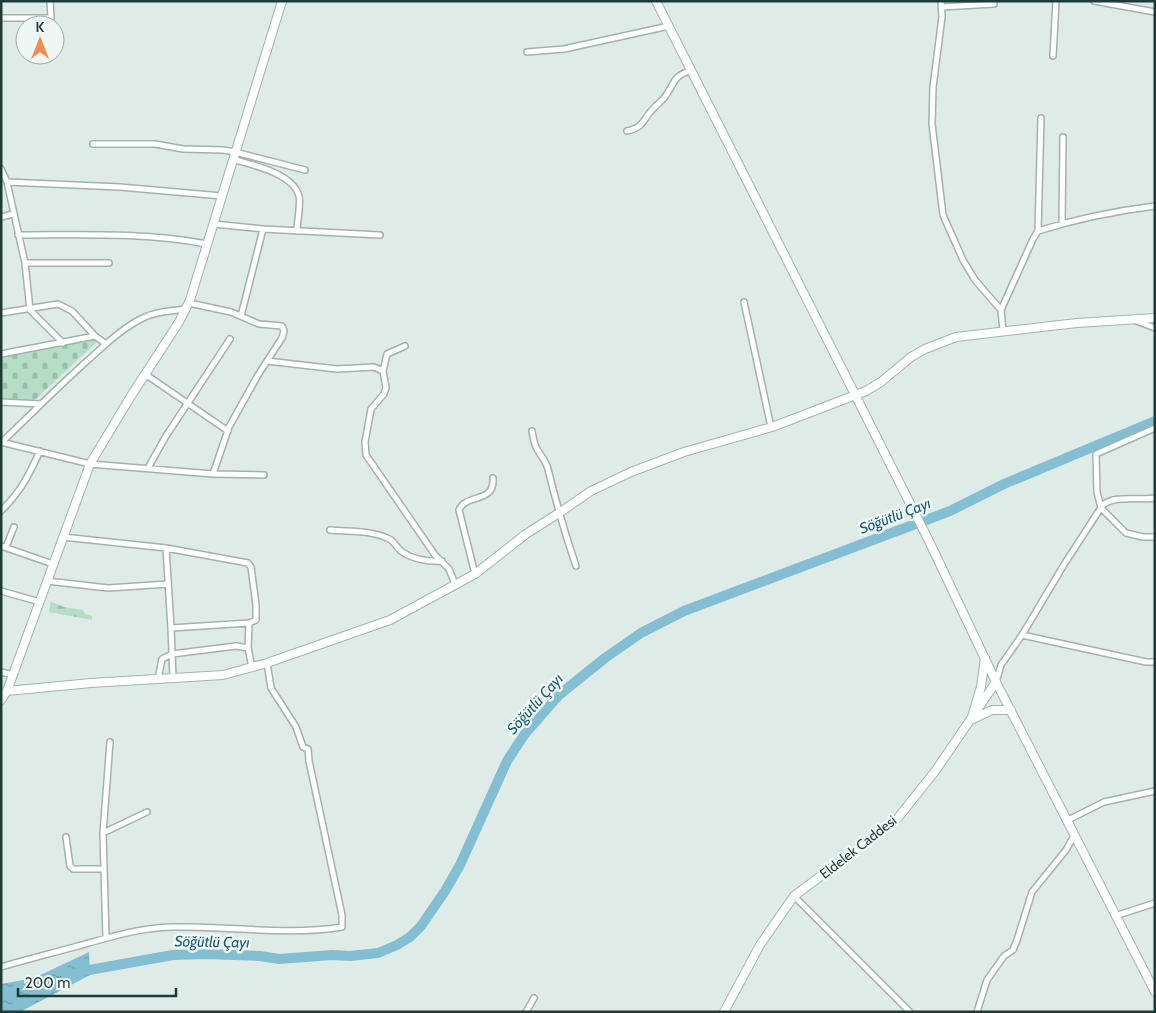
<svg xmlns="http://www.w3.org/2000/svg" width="1156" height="1013" font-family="Cabin,sans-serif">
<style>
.forest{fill:url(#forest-firs)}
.cemetery{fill:url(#cemetery-stones)}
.water{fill:url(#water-ripples)}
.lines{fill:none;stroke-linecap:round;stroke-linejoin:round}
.river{stroke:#84bed2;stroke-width:10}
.street-casing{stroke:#a2b3ae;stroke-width:8}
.secondary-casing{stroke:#9db7b0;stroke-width:10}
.street{stroke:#fff;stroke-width:5}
.secondary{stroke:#fff;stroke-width:8}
.labels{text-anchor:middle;stroke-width:5;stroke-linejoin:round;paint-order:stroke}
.street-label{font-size:14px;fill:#1f3b36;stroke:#eff7f4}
.water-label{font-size:15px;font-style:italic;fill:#185d78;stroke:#eff7f4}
</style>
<defs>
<pattern id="forest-firs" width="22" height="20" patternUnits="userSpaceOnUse" patternTransform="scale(1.25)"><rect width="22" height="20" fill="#b6ddc5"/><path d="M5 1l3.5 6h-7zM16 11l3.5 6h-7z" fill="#9cbfaa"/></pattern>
<pattern id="cemetery-stones" width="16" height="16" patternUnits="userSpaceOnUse" patternTransform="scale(1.25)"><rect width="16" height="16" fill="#b6ddc5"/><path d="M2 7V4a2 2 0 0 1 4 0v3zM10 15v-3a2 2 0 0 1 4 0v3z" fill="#9cbfaa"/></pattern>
<pattern id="water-ripples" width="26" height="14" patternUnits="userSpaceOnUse" patternTransform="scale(1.25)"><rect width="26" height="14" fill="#84bed2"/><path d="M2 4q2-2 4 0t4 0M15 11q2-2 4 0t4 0" fill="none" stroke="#6b9cab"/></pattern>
</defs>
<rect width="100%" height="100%" fill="#dfebe6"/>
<!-- forest -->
<path class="forest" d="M 51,601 L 52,602 L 64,607 L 83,610 L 85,614 L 92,616 L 92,620 L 49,612 Z"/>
<!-- cemetery -->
<path class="cemetery" d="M 98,339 L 98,341 L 35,400 L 1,399 L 1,355 Z"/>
<!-- water -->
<path class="water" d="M 89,952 L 90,975 L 20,1012 L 1,1012 L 1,984 L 34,978 Z"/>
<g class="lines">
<!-- river -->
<path class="river" d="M 78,972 L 173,955 L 206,954 L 260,956 L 279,959 L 332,955 L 350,956 L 378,953 L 397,945 L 410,937 L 421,926 L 445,891 L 460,865 L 507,761 L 524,735 L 559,695 L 605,658 L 641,633 L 684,611 L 950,511 L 1004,484 L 1155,421"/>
<!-- street casing -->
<g class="street-casing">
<path id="street" d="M 941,1 L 942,17 L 933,87 L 932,124 L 943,215 L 963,260 L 975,280 L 1001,310 L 1003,331
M 1094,1 L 1155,12
M 942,7 L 994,4
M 1,18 L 51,18 L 50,1
M 527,52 L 564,49 L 669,26
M 1053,56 L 1056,1
M 627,131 C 645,127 642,120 653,109 C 656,105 661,102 664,98 C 676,83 670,78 691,70
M 93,144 L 155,144 L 183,149 L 223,150 L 235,152 L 305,170
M 233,159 C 252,165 293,173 299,196 C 301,204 297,222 297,231
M 1,169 L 7,182 L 25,263 L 30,310 L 63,343
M 7,182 L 120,187 L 222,196
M 1,217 L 13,214
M 1062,223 L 1063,137
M 214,224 L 263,229 L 380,235
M 1038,231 C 1076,219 1115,211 1155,206
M 18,235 C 81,235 145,232 207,244
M 25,263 L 109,263
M 744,302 L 771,427
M 189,303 L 231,312 L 259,324 L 282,326 L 284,331 L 282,338 L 258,375 L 229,427 L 213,474
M 1001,310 L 1033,239 L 1038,231 L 1041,118
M 1,313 L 58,304 L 72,311 L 95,336 L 106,344
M 241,316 L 263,229
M 1134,320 L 1155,328
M 405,346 L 387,354 L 383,371 L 386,388 L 384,394 L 371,409 L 365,442 L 366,455 L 435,555 L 449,569 L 455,584
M 1,354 L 95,336
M 267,361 L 337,369 L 374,367 L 383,371
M 145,374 L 228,431
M 1,402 L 41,404
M 1155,428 L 1096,454 L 1097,492 L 1101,508 L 1126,533 L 1143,537 L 1155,537
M 532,431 C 533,437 534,444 537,449 C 541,456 546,461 548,469 C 556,502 565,534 576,566
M 1,442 L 90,464 L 213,474 L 264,475
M 1,443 C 30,415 58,387 87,361 C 105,345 123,327 145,317 C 157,311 172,311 186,309
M 148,468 L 166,436 L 230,339
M 1,511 C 21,491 28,477 40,451
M 330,530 C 348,532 370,530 387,538 C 394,540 396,547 401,551 C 411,559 429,562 442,561
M 63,537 L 166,548 L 248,563 L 251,567 L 256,605 L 256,620 L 249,623 L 171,628
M 1,546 L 53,564
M 6,547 L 14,527
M 166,548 L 171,628 L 173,678
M 475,574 L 459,510 C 466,493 495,504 493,478
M 47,581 L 108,588 L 168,584
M 1,591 L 40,602
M 1022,635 L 1146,662 L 1155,662
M 248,648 L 249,623
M 1,672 L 14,675
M 158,679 L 162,659 L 172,654 L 236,646 L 248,648 L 252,667
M 996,682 L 1001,665 L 1022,635 L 1065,563 L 1102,506 C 1114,494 1139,501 1155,498
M 1066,821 L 1104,802 L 1155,791
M 103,833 L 147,812
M 66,837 L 70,866 L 73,869 L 103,869
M 794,896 L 910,1012
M 1115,916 L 1155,903
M 106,938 L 103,833 L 110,742
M 1,967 C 27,959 53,953 78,946 C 110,937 142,927 175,927 C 231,926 287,936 342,927 L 342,915 L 309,761 L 308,749 L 303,747 L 296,727 L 271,688 L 267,663
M 526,1012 L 534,998
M 977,1012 L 987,980 L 1004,956 L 1013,950 L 1017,940 L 1032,892 L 1066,850 L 1074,836"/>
</g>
<!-- secondary casing -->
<g class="secondary-casing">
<path id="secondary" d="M 656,1 L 929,541 L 996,682 L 1155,992
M 985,658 L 981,687 L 971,720 L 992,710 L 1011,710
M 7,691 L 91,683 L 223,675 L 267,663 L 390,620 L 475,574 L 526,534 L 559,513 L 591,491 L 631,472 L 684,452 L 772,427 L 866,391 L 881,382 L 911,357 L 925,349 L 956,337 L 1077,323 L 1155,318
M 1,700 L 7,691 L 90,464 L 131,396 L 179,322 L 190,300 L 282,1
M 724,1012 L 760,945 L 794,896 L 897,819 L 936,770 L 996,682"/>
</g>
<!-- street -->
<use href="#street" class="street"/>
<!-- secondary -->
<use href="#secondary" class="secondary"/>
</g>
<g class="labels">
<!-- street labels -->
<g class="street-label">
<text transform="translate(858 847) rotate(-38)" y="5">Eldelek Caddesi</text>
</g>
<!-- water labels -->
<g class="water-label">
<text transform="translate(895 516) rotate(-21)" y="5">Söğütlü Çayı</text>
<text transform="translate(535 704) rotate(-48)" y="5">Söğütlü Çayı</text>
<text transform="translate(212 942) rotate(1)" y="5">Söğütlü Çayı</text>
</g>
</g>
<!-- border -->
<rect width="1156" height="1013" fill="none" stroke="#1f3b36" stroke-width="5"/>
<!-- north arrow -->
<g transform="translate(40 40)"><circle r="24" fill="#eff7f4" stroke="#9caca8"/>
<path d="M0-4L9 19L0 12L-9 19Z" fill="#f68b51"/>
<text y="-8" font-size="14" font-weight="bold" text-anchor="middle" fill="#1f3b36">K</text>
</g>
<!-- scale -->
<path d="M18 988v8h158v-8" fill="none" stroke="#1f3b36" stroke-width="2.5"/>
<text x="25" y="988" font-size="15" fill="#1f3b36" stroke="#eff7f4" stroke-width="4" paint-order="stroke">200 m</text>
</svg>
